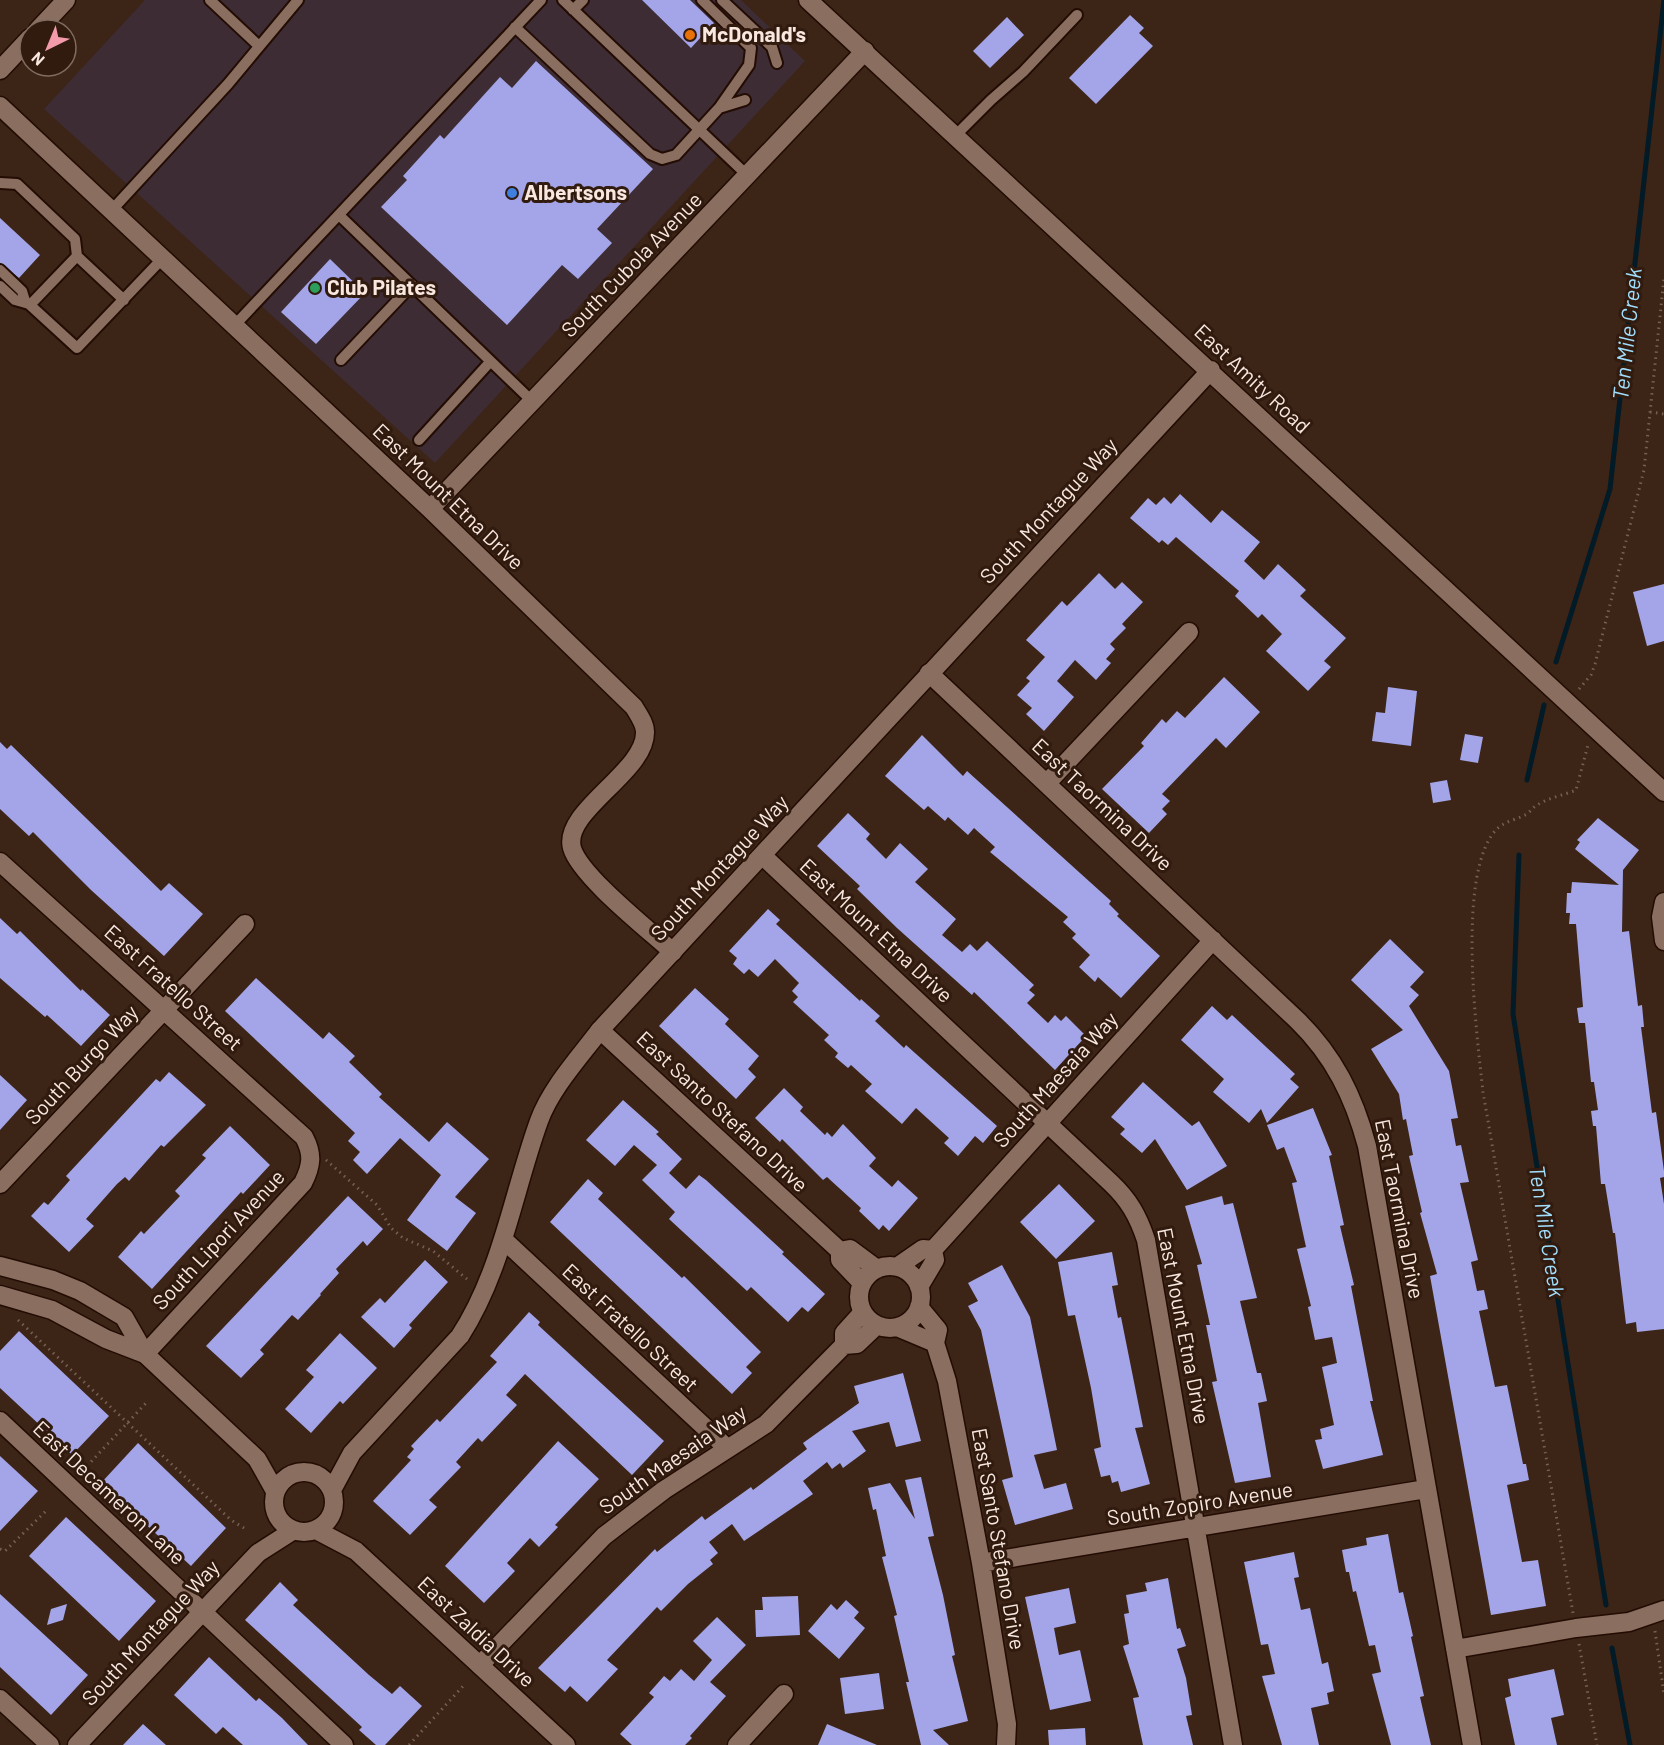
<svg xmlns="http://www.w3.org/2000/svg" width="1664" height="1745" font-family="Barlow,sans-serif">
<style>
.commercial{fill:#3e2c34}
.lines{fill:none;stroke-linecap:round;stroke-linejoin:round}
.stream{stroke:#031b27;stroke-width:5}
.building{fill:#a3a5e8}
.lane-casing{stroke:#220c03;stroke-width:14}
.street-casing{stroke:#220c03;stroke-width:21}
.secondary-casing{stroke:#220c03;stroke-width:21}
.path{stroke:#766054;stroke-width:3;stroke-dasharray:1.5 4.5;stroke-linecap:butt}
.lane{stroke:#8a6e5f;stroke-width:10}
.street{stroke:#8a6e5f;stroke-width:18}
.secondary{stroke:#8a6e5f;stroke-width:18}
.food-dot{fill:#e8710a;stroke:#311a0e;stroke-width:2}
.shop-dot{fill:#3f7fe0;stroke:#311a0e;stroke-width:2}
.leisure-dot{fill:#2e9e5b;stroke:#311a0e;stroke-width:2}
.labels{text-anchor:middle;stroke-width:6;stroke-linejoin:round;paint-order:stroke}
.poi-label{font-size:21px;font-weight:bold;fill:#f9e8e0;stroke:#311a0e;text-anchor:start}
.street-label{font-size:21px;fill:#f9e8e0;stroke:#311a0e}
.water-label{font-size:22px;font-style:italic;fill:#a1defd;stroke:#311a0e}
</style>
<rect width="100%" height="100%" fill="#3c2417"/>
<!-- commercial -->
<path class="commercial" d="M 145,0 L 741,0 L 805,61 L 435,463 L 44,109 Z"/>
<g class="lines">
<!-- stream -->
<path class="stream" d="M 1556,662 L 1610,489 L 1664,0
M 1527,780 L 1544,705
M 1519,855 L 1513,1014 L 1606,1605
M 1612,1648 L 1630,1745"/>
</g>
<!-- building -->
<path class="building" d="M 642,0 L 690,0 L 714,23 L 691,48 Z
M 1130,15 L 1144,28 L 1139,33 L 1153,46 L 1096,104 L 1069,78 Z
M 1007,17 L 1024,35 L 990,68 L 973,51 Z
M 536,61 L 653,169 L 597,229 L 612,243 L 578,279 L 562,265 L 507,325 L 381,207 L 407,180 L 403,176 L 440,135 L 444,139 L 500,77 L 512,88 Z
M 0,218 L 40,255 L 19,278 L 0,263 Z
M 330,259 L 365,293 L 316,344 L 281,312 Z
M 1180,494 L 1211,523 L 1222,510 L 1260,542 L 1244,561 L 1264,580 L 1278,564 L 1306,590 L 1300,596 L 1346,638 L 1324,661 L 1331,667 L 1308,691 L 1266,651 L 1282,634 L 1262,614 L 1258,618 L 1235,596 L 1239,591 L 1176,537 L 1168,545 L 1162,540 L 1159,543 L 1130,518 L 1148,498 L 1156,505 L 1164,497 L 1171,504 Z
M 1099,573 L 1115,589 L 1122,582 L 1143,602 L 1122,624 L 1126,628 L 1110,644 L 1115,649 L 1106,659 L 1111,663 L 1096,680 L 1075,660 L 1057,681 L 1074,697 L 1044,731 L 1026,714 L 1032,708 L 1017,695 L 1030,681 L 1026,678 L 1045,657 L 1026,640 L 1062,601 L 1067,606 Z
M 1664,584 L 1664,641 L 1647,646 L 1633,592 Z
M 1224,677 L 1260,712 L 1226,748 L 1216,738 L 1162,794 L 1170,801 L 1162,809 L 1167,814 L 1149,833 L 1102,789 L 1144,746 L 1141,743 L 1162,719 L 1166,723 L 1177,711 L 1185,718 Z
M 1388,687 L 1417,691 L 1411,746 L 1372,741 L 1376,712 L 1385,713 Z
M 1465,734 L 1483,737 L 1478,763 L 1460,760 Z
M 922,735 L 963,776 L 967,771 L 1111,901 L 1109,904 L 1119,914 L 1117,916 L 1160,956 L 1121,998 L 1098,977 L 1095,982 L 1079,967 L 1090,955 L 1072,938 L 1076,934 L 1063,922 L 1068,917 L 990,852 L 995,847 L 974,828 L 968,835 L 948,817 L 945,821 L 928,806 L 924,810 L 885,776 Z
M 0,742 L 7,749 L 11,745 L 161,891 L 169,883 L 203,914 L 164,956 L 91,890 L 33,832 L 29,836 L 0,809 Z
M 1447,780 L 1451,800 L 1433,803 L 1430,783 Z
M 848,813 L 870,834 L 866,839 L 886,859 L 900,843 L 928,869 L 915,882 L 956,919 L 942,935 L 962,952 L 970,944 L 977,951 L 987,941 L 1034,985 L 1029,990 L 1035,995 L 1027,1003 L 1048,1023 L 1055,1015 L 1061,1021 L 1066,1016 L 1086,1036 L 1055,1070 L 974,992 L 972,995 L 897,928 L 857,889 L 860,886 L 817,846 Z
M 1598,818 L 1639,850 L 1623,870 L 1622,932 L 1629,931 L 1638,1006 L 1642,1005 L 1644,1027 L 1641,1027 L 1652,1113 L 1656,1112 L 1664,1171 L 1664,1177 L 1660,1178 L 1664,1204 L 1664,1329 L 1637,1332 L 1636,1322 L 1626,1324 L 1615,1233 L 1613,1233 L 1605,1184 L 1601,1184 L 1596,1126 L 1593,1126 L 1591,1111 L 1598,1110 L 1594,1082 L 1591,1082 L 1585,1023 L 1579,1023 L 1577,1008 L 1583,1007 L 1576,924 L 1569,924 L 1570,913 L 1566,913 L 1567,893 L 1571,893 L 1572,882 L 1619,885 L 1575,849 L 1580,842 L 1577,840 Z
M 768,909 L 780,920 L 776,924 L 860,1001 L 861,999 L 880,1016 L 875,1021 L 904,1048 L 906,1045 L 997,1126 L 983,1143 L 975,1136 L 958,1156 L 944,1143 L 949,1138 L 916,1108 L 902,1124 L 865,1091 L 872,1084 L 851,1065 L 848,1068 L 835,1057 L 838,1053 L 824,1040 L 829,1035 L 793,1002 L 798,997 L 792,991 L 799,983 L 775,959 L 758,977 L 749,969 L 744,974 L 733,964 L 737,958 L 729,951 Z
M 0,918 L 17,934 L 20,931 L 81,991 L 82,989 L 110,1015 L 81,1046 L 47,1015 L 45,1017 L 0,978 Z
M 1390,939 L 1424,972 L 1410,987 L 1419,995 L 1409,1006 L 1449,1071 L 1458,1118 L 1451,1119 L 1456,1146 L 1461,1145 L 1469,1182 L 1460,1183 L 1478,1260 L 1471,1262 L 1477,1291 L 1484,1290 L 1488,1309 L 1479,1311 L 1495,1387 L 1507,1385 L 1523,1464 L 1526,1464 L 1529,1480 L 1507,1485 L 1522,1562 L 1538,1560 L 1546,1606 L 1491,1615 L 1430,1276 L 1437,1274 L 1420,1213 L 1422,1212 L 1409,1156 L 1413,1155 L 1406,1119 L 1403,1120 L 1399,1094 L 1371,1049 L 1403,1030 L 1351,980 Z
M 256,978 L 323,1039 L 329,1032 L 355,1056 L 349,1062 L 382,1094 L 379,1097 L 429,1142 L 447,1122 L 489,1159 L 455,1197 L 476,1213 L 447,1251 L 407,1220 L 441,1175 L 400,1138 L 367,1174 L 353,1160 L 360,1152 L 348,1141 L 355,1133 L 225,1011 Z
M 695,988 L 729,1019 L 725,1024 L 759,1056 L 748,1069 L 756,1077 L 736,1099 L 659,1026 Z
M 1212,1006 L 1227,1020 L 1232,1015 L 1295,1074 L 1290,1079 L 1299,1087 L 1267,1123 L 1261,1109 L 1249,1123 L 1213,1092 L 1224,1079 L 1181,1040 Z
M 169,1072 L 206,1105 L 164,1147 L 161,1145 L 129,1181 L 125,1177 L 117,1184 L 86,1219 L 94,1226 L 69,1252 L 31,1216 L 44,1202 L 48,1205 L 70,1180 L 66,1176 L 156,1079 L 160,1082 Z
M 0,1075 L 27,1100 L 0,1130 Z
M 1143,1082 L 1192,1126 L 1199,1121 L 1227,1166 L 1187,1190 L 1155,1139 L 1142,1153 L 1120,1134 L 1125,1129 L 1111,1117 Z
M 784,1088 L 803,1107 L 800,1111 L 825,1135 L 827,1132 L 832,1137 L 843,1124 L 876,1158 L 869,1166 L 892,1187 L 898,1180 L 918,1198 L 889,1231 L 883,1225 L 879,1230 L 859,1211 L 861,1208 L 827,1177 L 823,1180 L 782,1139 L 780,1142 L 755,1118 Z
M 623,1100 L 659,1132 L 656,1134 L 682,1159 L 669,1173 L 686,1189 L 699,1175 L 706,1180 L 784,1252 L 782,1254 L 825,1294 L 808,1312 L 802,1307 L 788,1322 L 751,1287 L 747,1291 L 669,1219 L 675,1212 L 642,1180 L 657,1165 L 634,1145 L 615,1166 L 586,1140 Z
M 1313,1108 L 1332,1155 L 1329,1156 L 1344,1225 L 1340,1226 L 1354,1285 L 1351,1286 L 1373,1401 L 1370,1401 L 1383,1455 L 1323,1469 L 1315,1440 L 1322,1439 L 1320,1429 L 1334,1425 L 1322,1367 L 1337,1363 L 1332,1337 L 1315,1340 L 1308,1307 L 1311,1306 L 1297,1249 L 1306,1247 L 1292,1183 L 1297,1182 L 1284,1147 L 1277,1150 L 1267,1125 Z
M 230,1126 L 270,1165 L 243,1194 L 241,1192 L 152,1289 L 118,1257 L 141,1231 L 144,1234 L 180,1196 L 175,1191 L 206,1158 L 202,1155 Z
M 588,1179 L 603,1193 L 598,1199 L 682,1278 L 684,1276 L 761,1352 L 746,1367 L 752,1373 L 732,1394 L 550,1222 Z
M 1059,1184 L 1095,1221 L 1056,1259 L 1020,1222 Z
M 348,1196 L 383,1229 L 367,1246 L 363,1241 L 336,1269 L 339,1273 L 320,1294 L 321,1295 L 298,1320 L 292,1315 L 260,1350 L 264,1354 L 241,1378 L 206,1346 Z
M 1222,1196 L 1224,1205 L 1233,1203 L 1257,1298 L 1240,1301 L 1257,1373 L 1261,1373 L 1267,1401 L 1258,1403 L 1271,1477 L 1235,1483 L 1212,1382 L 1217,1381 L 1206,1325 L 1210,1325 L 1197,1265 L 1202,1264 L 1185,1206 Z
M 1112,1252 L 1118,1285 L 1112,1286 L 1118,1318 L 1121,1317 L 1143,1427 L 1135,1428 L 1150,1484 L 1121,1492 L 1118,1481 L 1112,1483 L 1110,1475 L 1101,1477 L 1094,1449 L 1101,1447 L 1091,1388 L 1075,1315 L 1068,1316 L 1058,1262 Z
M 425,1260 L 448,1282 L 409,1325 L 412,1328 L 394,1348 L 361,1317 L 380,1298 L 385,1303 Z
M 1002,1265 L 1030,1317 L 1057,1450 L 1034,1455 L 1044,1489 L 1066,1483 L 1073,1509 L 1015,1525 L 1002,1480 L 1013,1477 L 981,1330 L 968,1306 L 978,1301 L 968,1283 Z
M 529,1312 L 540,1322 L 538,1325 L 664,1441 L 632,1475 L 525,1374 L 506,1395 L 517,1405 L 482,1442 L 478,1438 L 456,1462 L 461,1467 L 429,1500 L 437,1507 L 410,1535 L 373,1501 L 411,1460 L 407,1457 L 414,1449 L 411,1446 L 437,1419 L 440,1422 L 497,1362 L 490,1356 Z
M 19,1331 L 109,1416 L 72,1455 L 0,1388 L 0,1351 Z
M 340,1333 L 377,1368 L 343,1404 L 340,1401 L 311,1433 L 285,1409 L 314,1377 L 306,1370 Z
M 903,1373 L 921,1441 L 896,1447 L 889,1422 L 852,1431 L 866,1451 L 843,1468 L 840,1463 L 832,1469 L 827,1462 L 803,1481 L 813,1494 L 744,1541 L 732,1524 L 709,1542 L 718,1553 L 710,1560 L 713,1564 L 688,1584 L 661,1611 L 657,1607 L 607,1660 L 618,1669 L 587,1702 L 570,1686 L 565,1692 L 538,1668 L 655,1549 L 657,1552 L 702,1516 L 705,1520 L 751,1487 L 753,1490 L 807,1449 L 803,1443 L 859,1403 L 854,1386 Z
M 558,1441 L 599,1479 L 555,1525 L 558,1527 L 539,1547 L 530,1538 L 507,1563 L 515,1571 L 484,1603 L 445,1566 Z
M 138,1443 L 226,1528 L 191,1566 L 101,1483 Z
M 0,1456 L 38,1491 L 0,1531 Z
M 921,1477 L 934,1536 L 928,1537 L 943,1595 L 955,1655 L 952,1656 L 968,1721 L 933,1730 L 949,1745 L 921,1745 L 906,1682 L 909,1682 L 894,1616 L 897,1615 L 882,1557 L 886,1556 L 876,1509 L 873,1510 L 868,1488 L 890,1483 L 915,1519 L 905,1480 Z
M 66,1517 L 156,1601 L 119,1641 L 29,1556 Z
M 1388,1534 L 1399,1593 L 1403,1592 L 1413,1636 L 1411,1637 L 1424,1696 L 1420,1697 L 1431,1745 L 1391,1745 L 1372,1674 L 1381,1672 L 1375,1645 L 1369,1646 L 1356,1591 L 1353,1592 L 1349,1572 L 1346,1572 L 1342,1550 L 1367,1545 L 1366,1538 Z
M 1294,1552 L 1299,1577 L 1294,1578 L 1301,1610 L 1310,1608 L 1322,1664 L 1328,1662 L 1334,1691 L 1327,1693 L 1329,1704 L 1311,1708 L 1319,1745 L 1282,1745 L 1262,1676 L 1275,1674 L 1268,1644 L 1261,1645 L 1244,1562 Z
M 1168,1578 L 1177,1629 L 1180,1628 L 1186,1646 L 1177,1649 L 1186,1678 L 1192,1715 L 1186,1716 L 1193,1745 L 1143,1745 L 1133,1698 L 1139,1697 L 1123,1646 L 1129,1644 L 1124,1614 L 1129,1613 L 1126,1595 L 1147,1591 L 1145,1583 Z
M 280,1582 L 298,1600 L 293,1605 L 369,1675 L 392,1694 L 400,1686 L 422,1706 L 385,1745 L 376,1745 L 359,1730 L 362,1727 L 245,1620 Z
M 1069,1588 L 1076,1623 L 1054,1628 L 1059,1655 L 1080,1650 L 1091,1701 L 1050,1710 L 1025,1597 Z
M 0,1594 L 88,1675 L 51,1715 L 0,1667 Z
M 798,1596 L 800,1635 L 756,1637 L 755,1610 L 763,1610 L 762,1597 Z
M 846,1600 L 859,1612 L 854,1618 L 865,1628 L 839,1659 L 808,1631 L 831,1604 L 837,1610 Z
M 67,1604 L 63,1620 L 47,1625 L 51,1609 Z
M 717,1617 L 746,1645 L 710,1682 L 726,1696 L 690,1736 L 692,1738 L 685,1745 L 632,1745 L 620,1734 L 654,1697 L 649,1693 L 664,1676 L 670,1681 L 681,1669 L 694,1681 L 712,1660 L 693,1641 Z
M 209,1657 L 256,1701 L 259,1698 L 282,1718 L 308,1745 L 243,1745 L 223,1727 L 216,1734 L 174,1695 Z
M 1554,1669 L 1564,1715 L 1551,1718 L 1557,1745 L 1515,1745 L 1505,1698 L 1511,1696 L 1508,1679 Z
M 879,1673 L 884,1709 L 845,1714 L 840,1678 Z
M 143,1724 L 166,1745 L 123,1745 Z
M 827,1724 L 877,1745 L 818,1745 Z
M 1085,1728 L 1086,1745 L 1049,1745 L 1048,1730 Z"/>
<g class="lines">
<!-- lane casing -->
<g class="lane-casing">
<path id="lane" d="M 210,0 L 259,46
M 563,0 L 748,176
M 722,0 L 772,47 L 777,63
M 573,10 L 583,0
M 515,27 L 650,154 L 662,159 L 676,155 L 719,108 L 749,65 L 751,48 L 702,0
M 719,108 L 745,100
M 956,135 L 991,100 L 1023,72 L 1077,15
M 0,183 L 17,184 L 75,239 L 77,256
M 111,211 L 228,84 L 298,0
M 339,215 L 533,402
M 0,270 L 22,291 L 25,301
M 0,286 L 15,300 L 29,304
M 124,300 L 77,256 L 30,305 L 77,348 L 162,259
M 234,326 L 541,0
M 341,360 L 412,285
M 419,440 L 490,362"/>
</g>
<!-- street casing -->
<g class="street-casing">
<path id="street" d="M 0,106 L 430,509 L 634,707 C 638,714 645,723 645,732 C 646,772 562,811 572,848 C 580,876 649,930 673,952
M 430,509 L 865,51
M 929,673 L 1297,1020 C 1334,1056 1354,1097 1367,1146 L 1472,1745
M 1047,783 L 1189,632
M 763,856 L 1111,1183 C 1129,1200 1138,1216 1146,1240 L 1233,1745
M 0,862 L 304,1137 C 313,1154 312,1165 303,1183 L 145,1354
M 1664,902 L 1661,917 L 1664,941
M 600,1030 L 840,1251
M 0,1184 L 245,924
M 504,1240 L 727,1448
M 933,1250 L 1213,940
M859 1297a31 31 0 1 1 62 0a31 31 0 1 1-62 0Z
M 897,1267 L 923,1249 L 933,1250 L 935,1260 L 919,1287
M 862,1283 L 840,1260 L 840,1251 L 850,1249 L 877,1269
M 863,1312 L 844,1333 L 844,1345 L 857,1344 L 877,1325
M 897,1327 L 935,1343 L 938,1330 L 919,1307
M 935,1343 L 947,1381 L 981,1563 L 1007,1724 L 1006,1745
M 0,1421 L 344,1745
M 981,1563 L 1426,1489
M 1455,1649 L 1576,1628 L 1629,1622 L 1664,1610
M 480,1665 L 604,1536 L 664,1490 L 766,1424 L 844,1345
M 0,1699 L 50,1745
M 737,1745 L 784,1694"/>
</g>
<!-- secondary casing -->
<g class="secondary-casing">
<path id="secondary" d="M 808,0 L 1664,792
M 38,30 L 66,0
M 0,70 L 30,38
M 0,1266 L 53,1280 L 80,1291 L 124,1317 L 145,1354 L 257,1459 L 275,1491
M 0,1295 L 52,1310 L 106,1339 L 145,1354
M274 1502a30 30 0 1 1 60 0a30 30 0 1 1-60 0Z
M 332,1490 L 352,1453 L 460,1336 C 502,1271 513,1193 539,1121 C 551,1088 579,1058 600,1030 L 1211,370
M 316,1530 L 356,1551 L 566,1745
M 77,1745 L 258,1553 L 294,1530"/>
</g>
<!-- path -->
<path class="path" d="M 1650,412 L 1664,414
M 1579,689 L 1591,675 L 1595,664 L 1644,470 L 1664,278
M 326,1160 L 377,1205 L 391,1228 L 403,1238 L 433,1251 L 467,1279
M 18,1320 L 231,1520 L 244,1528
M 87,1466 L 147,1402
M 0,1549 L 5,1551 L 47,1510
M 1573,1613 L 1483,1092 C 1477,1036 1455,868 1498,828 C 1506,821 1518,819 1527,814 C 1531,811 1533,807 1537,805 C 1548,798 1564,795 1576,790 L 1588,745
M 1655,1631 L 1664,1694
M 1579,1644 L 1597,1745
M 409,1745 L 465,1684"/>
<!-- lane -->
<use href="#lane" class="lane"/>
<!-- street -->
<use href="#street" class="street"/>
<!-- secondary -->
<use href="#secondary" class="secondary"/>
</g>
<!-- markers -->
<circle class="food-dot" cx="690" cy="35" r="6"/>
<circle class="shop-dot" cx="512" cy="193" r="6"/>
<circle class="leisure-dot" cx="315" cy="288" r="6"/>
<g class="labels">
<!-- poi labels -->
<g class="poi-label">
<text x="702" y="42">McDonald's</text>
<text x="524" y="200">Albertsons</text>
<text x="327" y="295">Club Pilates</text>
</g>
<!-- street labels -->
<g class="street-label">
<text transform="translate(632 265) rotate(-46)" y="7">South Cubola Avenue</text>
<text transform="translate(1252 379) rotate(43)" y="7">East Amity Road</text>
<text transform="translate(448 497) rotate(44)" y="7">East Mount Etna Drive</text>
<text transform="translate(1049 511) rotate(-47)" y="7">South Montague Way</text>
<text transform="translate(1102 805) rotate(43)" y="7">East Taormina Drive</text>
<text transform="translate(720 868) rotate(-47)" y="7">South Montague Way</text>
<text transform="translate(876 931) rotate(43)" y="7">East Mount Etna Drive</text>
<text transform="translate(173 988) rotate(42)" y="7">East Fratello Street</text>
<text transform="translate(82 1065) rotate(-47)" y="7">South Burgo Way</text>
<text transform="translate(1056 1080) rotate(-48)" y="7">South Maesaia Way</text>
<text transform="translate(722 1112) rotate(43)" y="7">East Santo Stefano Drive</text>
<text transform="translate(1399 1209) rotate(79)" y="7">East Taormina Drive</text>
<text transform="translate(219 1240) rotate(-47)" y="7">South Lipori Avenue</text>
<text transform="translate(1183 1326) rotate(79)" y="7">East Mount Etna Drive</text>
<text transform="translate(630 1328) rotate(43)" y="7">East Fratello Street</text>
<text transform="translate(673 1460) rotate(-35)" y="7">South Maesaia Way</text>
<text transform="translate(109 1493) rotate(43)" y="7">East Decameron Lane</text>
<text transform="translate(1200 1504) rotate(-9)" y="7">South Zopiro Avenue</text>
<text transform="translate(998 1539) rotate(80)" y="7">East Santo Stefano Drive</text>
<text transform="translate(476 1632) rotate(43)" y="7">East Zaldia Drive</text>
<text transform="translate(151 1633) rotate(-47)" y="7">South Montague Way</text>
</g>
<!-- water labels -->
<g class="water-label">
<text transform="translate(1627 334) rotate(-84)" y="8">Ten Mile Creek</text>
<text transform="translate(1547 1231) rotate(81)" y="8">Ten Mile Creek</text>
</g>
</g>
<!-- north arrow -->
<g transform="translate(48 48) rotate(223)"><circle r="28" fill="#311a0e" stroke="#816c62" stroke-width="1.5"/>
<path d="M0-4.5L10 22L0 15L-10 22Z" fill="#f39aab"/>
<text y="-9" font-size="16" font-weight="bold" text-anchor="middle" fill="#f9e8e0">N</text>
</g>
</svg>
